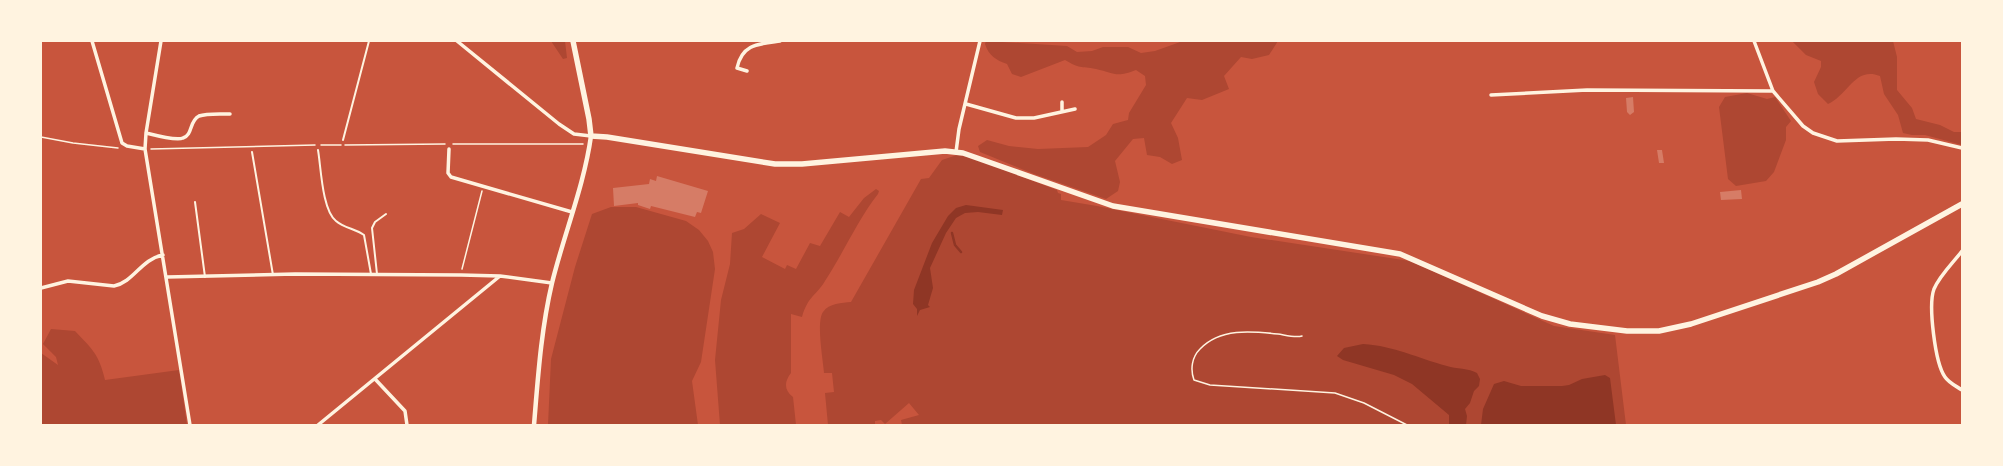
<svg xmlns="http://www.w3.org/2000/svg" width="2003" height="466" font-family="'Source Serif 4',serif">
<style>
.green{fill:#ae4732}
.water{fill:#8f3625}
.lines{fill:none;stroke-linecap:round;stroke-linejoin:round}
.stream{stroke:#8f3625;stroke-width:2.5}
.building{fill:#d67c66}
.path{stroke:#fff3e0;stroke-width:1.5}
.service{stroke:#fff3e0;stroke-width:2}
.minor{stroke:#fff3e0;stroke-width:3.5}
.tertiary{stroke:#fff3e0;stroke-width:4.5}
.primary{stroke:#fff3e0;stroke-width:5.5}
</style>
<rect width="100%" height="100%" fill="#c8553d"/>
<!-- green -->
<path class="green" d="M 551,41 L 565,41 L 567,58 L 563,59 Z
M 986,41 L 1067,46 L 1077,52 L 1092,51 L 1103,47 L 1128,47 L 1141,53 L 1155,51 L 1183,41 L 1278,41 L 1269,55 L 1252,59 L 1241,57 L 1224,76 L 1229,89 L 1202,100 L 1187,98 L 1171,123 L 1178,138 L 1182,160 L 1172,164 L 1160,157 L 1147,155 L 1144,138 L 1133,139 L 1115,161 L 1120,182 L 1118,191 L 1106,199 L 1034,174 L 980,152 L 978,146 L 987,140 L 1009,146 L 1038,149 L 1088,147 L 1106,135 L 1113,124 L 1128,120 L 1129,113 L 1146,85 L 1145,76 L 1136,70 C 1116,78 1114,73 1096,69 C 1080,66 1080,69 1065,60 L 1021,77 L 1012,74 L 1007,64 C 996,60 989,56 985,44 Z
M 1792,41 L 1893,41 L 1897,57 L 1897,90 L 1912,108 L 1916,119 L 1940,125 L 1954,132 L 1962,132 L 1962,145 L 1925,135 L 1912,135 L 1903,133 L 1898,115 L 1884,94 L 1880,76 C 1855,66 1848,95 1828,104 L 1818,94 L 1814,82 L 1821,67 L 1821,61 L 1806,55 Z
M 1747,93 L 1767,99 L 1775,97 L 1791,121 L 1786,127 L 1786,140 L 1774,172 L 1766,181 L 1736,186 L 1728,179 L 1719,107 L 1725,97 Z
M 957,155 L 973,158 L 1057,190 L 1058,193 L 1061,194 L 1061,200 L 1097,206 L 1251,237 L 1410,261 L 1554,326 L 1615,335 L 1626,425 L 902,425 L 901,420 L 919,415 L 909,403 L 885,424 L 881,420 L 875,421 L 875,425 L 828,425 L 825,393 L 834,392 L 832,373 L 824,373 C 823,360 816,322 823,312 C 829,303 842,303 851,302 L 921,179 L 929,178 L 942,160 Z
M 876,189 L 879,191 L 878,194 C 857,221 844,252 825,281 C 816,296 808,296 802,317 L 791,314 L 791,373 C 784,382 784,390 793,397 L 796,425 L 720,425 L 715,360 L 721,300 L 730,264 L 732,233 L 744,229 L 761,214 L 780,223 L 762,257 L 785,269 L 787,265 L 796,269 L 810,243 L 820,246 L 840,212 L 849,217 L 864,198 Z
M 611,207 L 636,207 L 686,221 L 699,230 L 708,241 L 713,252 L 715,269 L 701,362 L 692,381 L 698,425 L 548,425 L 551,359 L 575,267 L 592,214 Z
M 51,329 L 75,331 C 92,349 99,354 105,380 L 179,370 L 187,425 L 41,425 L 41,353 L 58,365 L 56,357 L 43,344 Z"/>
<!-- water -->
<path class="water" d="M 966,205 L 1003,210 L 1002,215 L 978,212 L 965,213 L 956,218 L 946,233 L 930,268 L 933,288 L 928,305 L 930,307 L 920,310 L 917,316 L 917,309 L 913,304 L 914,290 L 932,243 L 948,216 L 956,208 Z
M 1363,344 C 1395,346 1417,358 1447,366 C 1456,369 1469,368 1477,373 L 1480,379 L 1479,386 L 1474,391 L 1470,403 L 1465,409 L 1467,416 L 1466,425 L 1449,425 L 1449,415 L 1412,384 L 1394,375 L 1343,360 L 1337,356 L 1344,348 Z
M 1605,375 L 1610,378 L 1616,425 L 1481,425 L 1483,409 L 1494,384 L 1504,381 L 1521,386 L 1562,386 L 1569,385 L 1582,379 Z"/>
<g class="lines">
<!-- stream -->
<path class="stream" d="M 952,233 L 955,245 L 961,252"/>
</g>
<!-- building -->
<path class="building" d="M 1633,97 L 1634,112 L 1630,115 L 1627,112 L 1626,98 Z
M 1657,150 L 1662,150 L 1664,163 L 1659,163 Z
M 657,176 L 708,191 L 701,213 L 697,212 L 695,217 L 651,206 L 650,209 L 638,205 L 638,203 L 614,206 L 613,188 L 649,184 L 650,179 L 656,181 Z
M 1741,190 L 1742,199 L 1721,200 L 1720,192 Z"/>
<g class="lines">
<!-- path -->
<path class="path" d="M 41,137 L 73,143 L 118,148
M 453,144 L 583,144
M 321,145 L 341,145
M 345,145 L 445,144
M 151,149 L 315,145
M 462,269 L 482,191
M 1302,336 C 1295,338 1285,335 1278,334 C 1251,331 1220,328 1200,349 C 1192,357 1190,369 1194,380 L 1210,385 L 1335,393 L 1364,403 L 1407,425"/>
<!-- service -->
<path class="service" d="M 343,140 L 369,41
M 318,150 C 321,167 322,210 336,221 C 344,228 356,229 364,235 L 371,274
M 252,152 L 273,275
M 195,202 L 205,277
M 377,274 L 372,228 L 375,222 L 386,214"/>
<!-- minor -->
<path class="minor" d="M 92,41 L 122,143 L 127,146 L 145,149
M 161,41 L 146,133 L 145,149 L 190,425
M 457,41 L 559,124 L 574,134 L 591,136
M 1754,41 L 1773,91 L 1803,126 L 1813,133 L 1837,141 L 1896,139 L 1928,140 L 1962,148
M 747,71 L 737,68 C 742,44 758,44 780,41
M 1491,95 L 1587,90 L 1773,91
M 1062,102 L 1062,112
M 966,104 L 1016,118 L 1034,118 L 1075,109
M 146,133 C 154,135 176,141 183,138 C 193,135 189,121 199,116 C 207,113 221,114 230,114
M 449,149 L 448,173 L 451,177 L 572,212
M 956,152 L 959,129 L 980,41
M 1962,251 C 1953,263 1940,275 1934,289 C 1928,305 1935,363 1945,377 C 1949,383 1956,386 1962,390
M 167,277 L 295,274 L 461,275 L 500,276 L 552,283
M 41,288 L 68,281 L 114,286 C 134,282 141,259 163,255
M 375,379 L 405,411 L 407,425
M 318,425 L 500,276"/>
<!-- tertiary -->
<path class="tertiary" d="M 534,425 C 538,377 541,330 552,283 C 564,234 584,186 591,136"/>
<!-- primary -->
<path class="primary" d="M 573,41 L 589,119 L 591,136 L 607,137 L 775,164 L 802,164 L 945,151 L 963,153 L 1113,206 L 1400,254 L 1542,316 L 1570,324 L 1627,331 L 1659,331 L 1691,324 L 1818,282 L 1836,274 L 1962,204"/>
</g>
<!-- border -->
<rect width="2003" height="466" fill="none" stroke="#fff3e0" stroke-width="84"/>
</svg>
